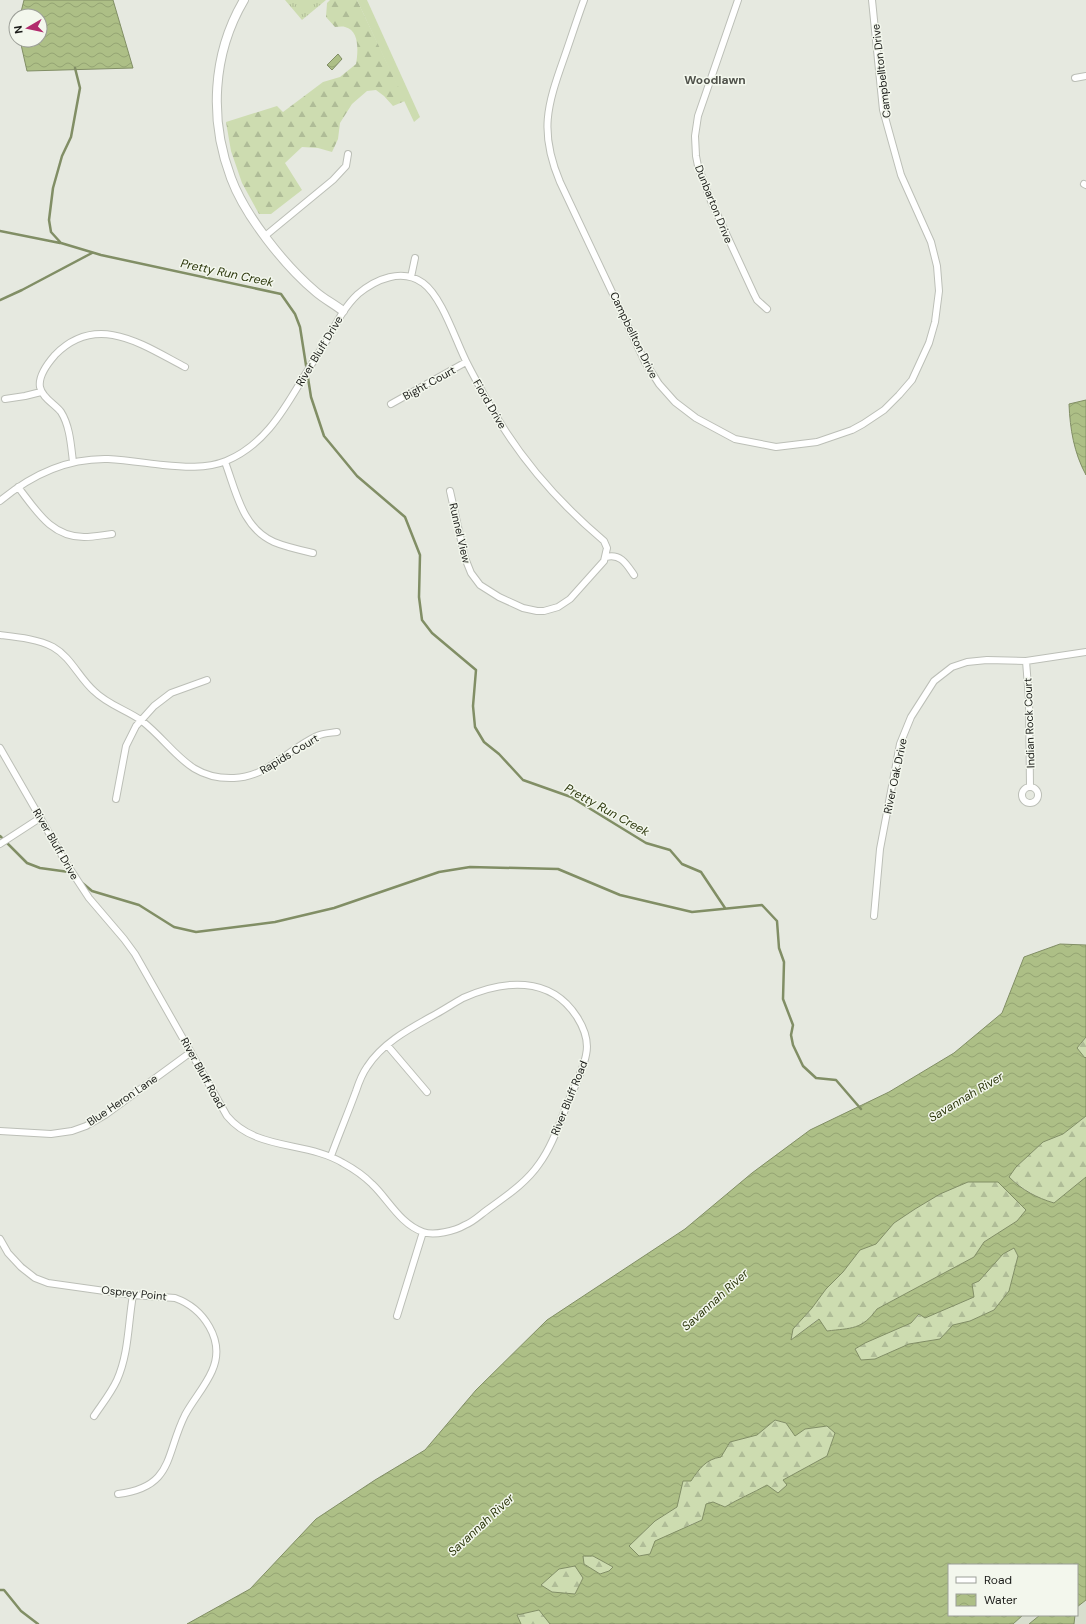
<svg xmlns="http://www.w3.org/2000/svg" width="1086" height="1624" font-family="'DM Sans',sans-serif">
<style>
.built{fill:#d8dece}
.green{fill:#cddcb0}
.forest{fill:url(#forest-firs)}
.park{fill:url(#park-tufts)}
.water{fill:url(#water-waves);stroke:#818e65;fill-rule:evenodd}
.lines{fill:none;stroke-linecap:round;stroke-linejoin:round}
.stream{stroke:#818e65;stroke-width:2.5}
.minor-casing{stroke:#bcbfb7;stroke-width:8}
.tertiary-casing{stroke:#bcbfb7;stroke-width:10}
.minor{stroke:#fff;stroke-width:6}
.tertiary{stroke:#fff;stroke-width:8}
.labels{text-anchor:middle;stroke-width:3;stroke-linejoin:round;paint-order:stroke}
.street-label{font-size:11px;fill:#1a1b18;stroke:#f3f7ed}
.neighbourhood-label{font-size:12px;font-weight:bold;fill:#50524b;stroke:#f3f7ed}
.water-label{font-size:12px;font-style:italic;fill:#2d380d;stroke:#f3f7ed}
</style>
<defs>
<pattern id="forest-firs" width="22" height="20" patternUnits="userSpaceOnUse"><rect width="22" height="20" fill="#cddcb0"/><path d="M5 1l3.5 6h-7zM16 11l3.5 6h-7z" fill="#afbc97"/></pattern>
<pattern id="park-tufts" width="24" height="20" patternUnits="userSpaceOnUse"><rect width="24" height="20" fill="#cddcb0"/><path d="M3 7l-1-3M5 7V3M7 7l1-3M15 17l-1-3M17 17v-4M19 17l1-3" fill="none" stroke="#afbc97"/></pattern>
<pattern id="water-waves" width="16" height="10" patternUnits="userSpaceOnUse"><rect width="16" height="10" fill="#adbf86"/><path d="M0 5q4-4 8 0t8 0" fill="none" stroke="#94a473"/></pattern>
</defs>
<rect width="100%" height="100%" fill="#e6e9e0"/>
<!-- built -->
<path class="built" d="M 1086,1600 L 1086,1624 L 1074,1624 L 1075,1615 L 1077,1615 L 1077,1607 Z
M 1023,1615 L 1040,1615 L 1029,1624 L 1013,1624 Z"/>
<!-- green -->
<path class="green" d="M 357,0 L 367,0 L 420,117 L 414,122 Z"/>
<!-- forest -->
<path class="forest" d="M 330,0 L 357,0 L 405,101 L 393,106 L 384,96 L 376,90 L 367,91 L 352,104 L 340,123 L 338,139 L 332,152 L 318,148 L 302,147 L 285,163 L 302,190 L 271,214 L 259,214 L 242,183 L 231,151 L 226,122 L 277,106 L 283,112 L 323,82 L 340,77 L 356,64 C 358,53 360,30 345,27 C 342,26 338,27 335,27 L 326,17 L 327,3 Z
M 1086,1037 L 1086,1057 L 1085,1058 L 1077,1048 Z
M 1086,1116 L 1086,1177 L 1054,1203 C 1037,1198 1023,1189 1009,1177 L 1016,1167 L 1043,1142 L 1063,1134 Z
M 968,1182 L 998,1182 L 1026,1210 L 1017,1221 L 984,1242 L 974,1257 L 877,1309 C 862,1330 851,1328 826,1331 L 818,1319 L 791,1340 L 793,1329 L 812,1308 L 826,1289 L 843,1272 L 860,1250 L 876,1244 L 894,1223 L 915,1209 L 940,1194 Z
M 1014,1248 L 1018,1256 L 1009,1291 L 994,1310 L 970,1321 L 953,1325 L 940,1339 L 909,1344 L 875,1359 L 861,1360 L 855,1349 L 864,1343 L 911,1323 L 920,1314 L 925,1318 L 974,1297 L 972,1284 L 979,1281 L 1003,1254 Z
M 775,1420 L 805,1429 L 827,1426 L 835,1433 L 827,1456 L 783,1480 L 788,1485 L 778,1493 L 767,1485 C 753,1493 738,1499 725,1507 L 713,1502 L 702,1520 L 689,1525 L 650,1554 L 639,1556 L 629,1546 L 655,1521 L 677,1507 L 683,1481 L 691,1481 C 699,1469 706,1459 721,1457 L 730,1442 L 757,1435 Z
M 583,1556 L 593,1556 L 613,1567 L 609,1571 L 600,1574 L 584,1564 Z
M 576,1566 L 583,1578 L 575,1594 L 552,1592 L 541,1585 L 559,1569 Z
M 539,1610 L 551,1624 L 521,1624 L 517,1615 Z"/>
<!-- park -->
<path class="park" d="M 285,0 L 326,0 L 302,20 Z"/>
<!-- water -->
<path class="water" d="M 24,0 L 113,0 L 133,68 L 27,71 L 20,40 L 40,40 L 40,16 L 20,16 Z
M 338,54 L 342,59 L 332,70 L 327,65 Z
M 1086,400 L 1086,475 C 1074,453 1070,429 1069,404 Z
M 1060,944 L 1086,945 L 1086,1037 L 1077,1048 L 1085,1058 L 1086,1057 L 1086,1116 L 1063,1134 L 1043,1142 L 1016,1167 L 1009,1177 C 1022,1190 1037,1198 1054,1203 L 1086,1177 L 1086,1600 L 1077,1607 L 1077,1565 L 949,1565 L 949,1615 L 1023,1615 L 1013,1624 L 550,1624 L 539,1610 L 517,1615 L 521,1624 L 187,1624 L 250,1589 L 316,1519 L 375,1480 L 425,1450 L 476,1390 L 547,1320 L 685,1229 L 752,1173 L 810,1130 L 889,1092 L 954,1053 L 1002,1013 L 1024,957 ZM 968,1182 L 998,1182 L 1026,1210 L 1017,1221 L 984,1242 L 974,1257 L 877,1309 C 862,1330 851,1328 827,1331 L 819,1319 L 791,1340 L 793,1329 L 812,1308 L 826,1289 L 843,1272 L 860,1250 L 876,1244 L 894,1223 L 915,1209 L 940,1194 ZM 1014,1248 L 1018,1256 L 1009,1291 L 994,1310 L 970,1321 L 953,1325 L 940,1339 L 909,1344 L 875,1359 L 861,1360 L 855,1349 L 865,1343 L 911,1323 L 919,1314 L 925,1318 L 974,1297 L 972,1284 L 979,1281 L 1003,1254 ZM 775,1420 L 786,1423 L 795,1436 L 805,1429 L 827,1426 L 835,1433 L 827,1456 L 783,1480 L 787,1485 L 778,1493 L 767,1485 C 753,1493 738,1499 725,1507 L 713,1502 L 706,1504 L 702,1520 L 655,1541 L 650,1554 L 639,1556 L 629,1546 L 655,1521 L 677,1507 L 683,1481 L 691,1481 C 699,1469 706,1459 721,1457 L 730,1442 L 757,1435 ZM 583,1556 L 593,1556 L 613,1567 L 609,1571 L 600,1574 L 584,1564 ZM 575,1566 L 583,1578 L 575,1594 L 552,1592 L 541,1585 L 559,1569 Z
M 1040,1615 L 1075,1615 L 1074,1624 L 1029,1624 Z"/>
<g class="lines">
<!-- stream -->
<path class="stream" d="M 75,68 L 80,88 L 71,137 L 62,156 L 53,188 L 49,220 L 51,232 L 61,243 L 101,255 L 281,294 L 295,314 L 300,327 L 311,397 L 324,436 L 357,476 L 405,517 L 420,555 L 419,597 L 422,620 L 432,633 L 476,670 L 473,706 L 475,727 L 484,742 L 499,754 L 523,780 L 571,797 L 646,843 L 670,850 L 682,864 L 701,872 L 725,908
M 0,231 L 60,243
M 0,300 L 22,290 L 92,253
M 0,836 L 27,863 L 40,868 L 69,872
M 80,881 L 92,891 L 139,905 L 174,927 L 196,932 L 275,922 L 334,908 L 439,872 L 470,867 L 558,869 L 620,895 L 692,912 L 762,905 L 777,921 L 779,948 L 784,962 L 783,999 L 793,1025 L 791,1035 L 793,1045 L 803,1066 L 816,1078 L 836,1080 L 861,1109
M 0,1590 L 4,1590 L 21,1611 L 38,1624"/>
<!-- minor casing -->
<g class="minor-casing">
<path id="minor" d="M 584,0 C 577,19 571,38 564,58 C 547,106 539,132 560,182 L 645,362 L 659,384 L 675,402 L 696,418 L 735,439 L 776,447 L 817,442 L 852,430 L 863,424 L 884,410 L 899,395 L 912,380 L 929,343 L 935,322 L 939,291 L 937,266 L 931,242 L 901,175 L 883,110 L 872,0
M 738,0 L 698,116 L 695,136 L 696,156 L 698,166 L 711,201 L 754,294 L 757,300 L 767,309
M 1075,78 L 1086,76
M 1084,184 L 1086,185
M 265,236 L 333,180 L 346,166 L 348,154
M 411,277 L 415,258
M 5,399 L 25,396 L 41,392
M 391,404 L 466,362
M 73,462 C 71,446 70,426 61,412 C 55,404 42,398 40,387 C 38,376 48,363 55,355 C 97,312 143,345 185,367
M 225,462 C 236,491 242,528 274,542 C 286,547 300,550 313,553
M 18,487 C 36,510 51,537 84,537 C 94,537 103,535 112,534
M 0,501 C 31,475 67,458 108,459 C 126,460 145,463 163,465 C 183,467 206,469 226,461 C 262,446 281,415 300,383 C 309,368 318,354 327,340 C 336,324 344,307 358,294 C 376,279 402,268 423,283 C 442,297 455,339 466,361 C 474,377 483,393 492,409 C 521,460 559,503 604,541 L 607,548 L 604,561 L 570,599 L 558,607 L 544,611 L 537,611 L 523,608 L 499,597 L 480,585 L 471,573 L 465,558 L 450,491
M 606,557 C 621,553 627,565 634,575
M 0,635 C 17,637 38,639 53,647 C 71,657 79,678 94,691 C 108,705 127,710 142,721 C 174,746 187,780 234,778 C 268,777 288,749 317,736 C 323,733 330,733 337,732
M 1026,661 L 1029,699 L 1030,786
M 0,748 L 68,866 L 89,898 L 124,939 L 135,954 L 227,1116 C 256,1151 307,1141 343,1163 C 354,1169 363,1175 372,1184 C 388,1199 400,1224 423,1232 C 434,1236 455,1231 465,1225 C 473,1222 480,1215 487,1210 C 506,1196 526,1183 539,1164 C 553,1145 560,1121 569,1100 C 575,1086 583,1070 586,1055 C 589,1042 584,1028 577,1017 C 550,975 503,980 463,998 C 454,1003 445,1009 436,1014 C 411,1028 383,1042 367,1067 C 362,1074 359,1082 356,1091 C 348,1113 339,1134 331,1156
M1022 795a8 8 0 1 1 16 0a8 8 0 1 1-16 0Z
M 116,799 L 126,746 L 136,726 L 154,706 L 171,693 L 207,680
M 0,844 L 40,818
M 874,916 L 880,849 L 900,744 L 911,717 L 934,681 L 952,667 L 967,662 L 987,660 L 1026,661 L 1086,652
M 387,1045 L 427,1092
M 0,1131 L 51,1134 L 72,1131 L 86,1126 L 105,1115 L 191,1052
M 0,1239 L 8,1253 L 21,1267 L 35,1278 L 48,1283 L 133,1295 L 175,1298 C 203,1308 226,1340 212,1371 C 205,1387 193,1400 185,1415 C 165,1455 174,1487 118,1494
M 397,1316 L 423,1232
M 94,1416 C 102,1404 111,1393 117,1380 C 129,1353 128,1323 133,1295"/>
</g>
<!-- tertiary casing -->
<g class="tertiary-casing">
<path id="tertiary" d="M 244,0 C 212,54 209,120 231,178 C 245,216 285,266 316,292 C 324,299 334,304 343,311"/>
</g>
<!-- minor -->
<use href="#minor" class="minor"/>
<!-- tertiary -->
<use href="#tertiary" class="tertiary"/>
</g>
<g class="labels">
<!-- street labels -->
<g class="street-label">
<text transform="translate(881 71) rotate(-97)" y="4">Campbellton Drive</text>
<text transform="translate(714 204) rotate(68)" y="4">Dunbarton Drive</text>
<text transform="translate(634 335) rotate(64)" y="4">Campbellton Drive</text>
<text transform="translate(319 351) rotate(-59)" y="4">River Bluff Drive</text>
<text transform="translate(429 383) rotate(-29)" y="4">Bight Court</text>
<text transform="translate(490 404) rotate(60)" y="4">Fiord Drive</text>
<text transform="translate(460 533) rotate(77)" y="4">Runnel View</text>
<text transform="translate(1029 723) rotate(-92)" y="4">Indian Rock Court</text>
<text transform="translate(289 754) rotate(-31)" y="4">Rapids Court</text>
<text transform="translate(895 776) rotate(-78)" y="4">River Oak Drive</text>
<text transform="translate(56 844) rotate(60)" y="4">River Bluff Drive</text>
<text transform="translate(203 1073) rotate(61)" y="4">River Bluff Road</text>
<text transform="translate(569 1098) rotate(-68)" y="4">River Bluff Road</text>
<text transform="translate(122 1100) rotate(-34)" y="4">Blue Heron Lane</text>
<text transform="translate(134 1293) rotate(6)" y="4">Osprey Point</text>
</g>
<!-- neighbourhood labels -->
<g class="neighbourhood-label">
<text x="715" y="84">Woodlawn</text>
</g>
<!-- water labels -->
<g class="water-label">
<text transform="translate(227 273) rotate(12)" y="4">Pretty Run Creek</text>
<text transform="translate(607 810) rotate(29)" y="4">Pretty Run Creek</text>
<text transform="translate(966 1097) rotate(-31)" y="4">Savannah River</text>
<text transform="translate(715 1300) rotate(-42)" y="4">Savannah River</text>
<text transform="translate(481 1525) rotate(-43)" y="4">Savannah River</text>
</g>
</g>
<!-- legend -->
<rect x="948" y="1564" width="130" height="52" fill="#f3f7ed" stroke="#9c9f98"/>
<rect x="956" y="1577" width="20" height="6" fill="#ffffff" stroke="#9c9f98"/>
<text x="984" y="1584" font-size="12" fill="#1a1b18">Road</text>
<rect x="956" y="1594" width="20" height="12" fill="url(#water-waves)" stroke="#9c9f98"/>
<text x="984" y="1604" font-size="12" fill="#1a1b18">Water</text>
<!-- north arrow -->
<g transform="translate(28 28) rotate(261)"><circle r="19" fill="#f3f7ed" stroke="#9c9f98"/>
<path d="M0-3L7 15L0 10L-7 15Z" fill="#b22b6d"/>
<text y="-6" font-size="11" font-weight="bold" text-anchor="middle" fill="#1a1b18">N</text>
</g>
</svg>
